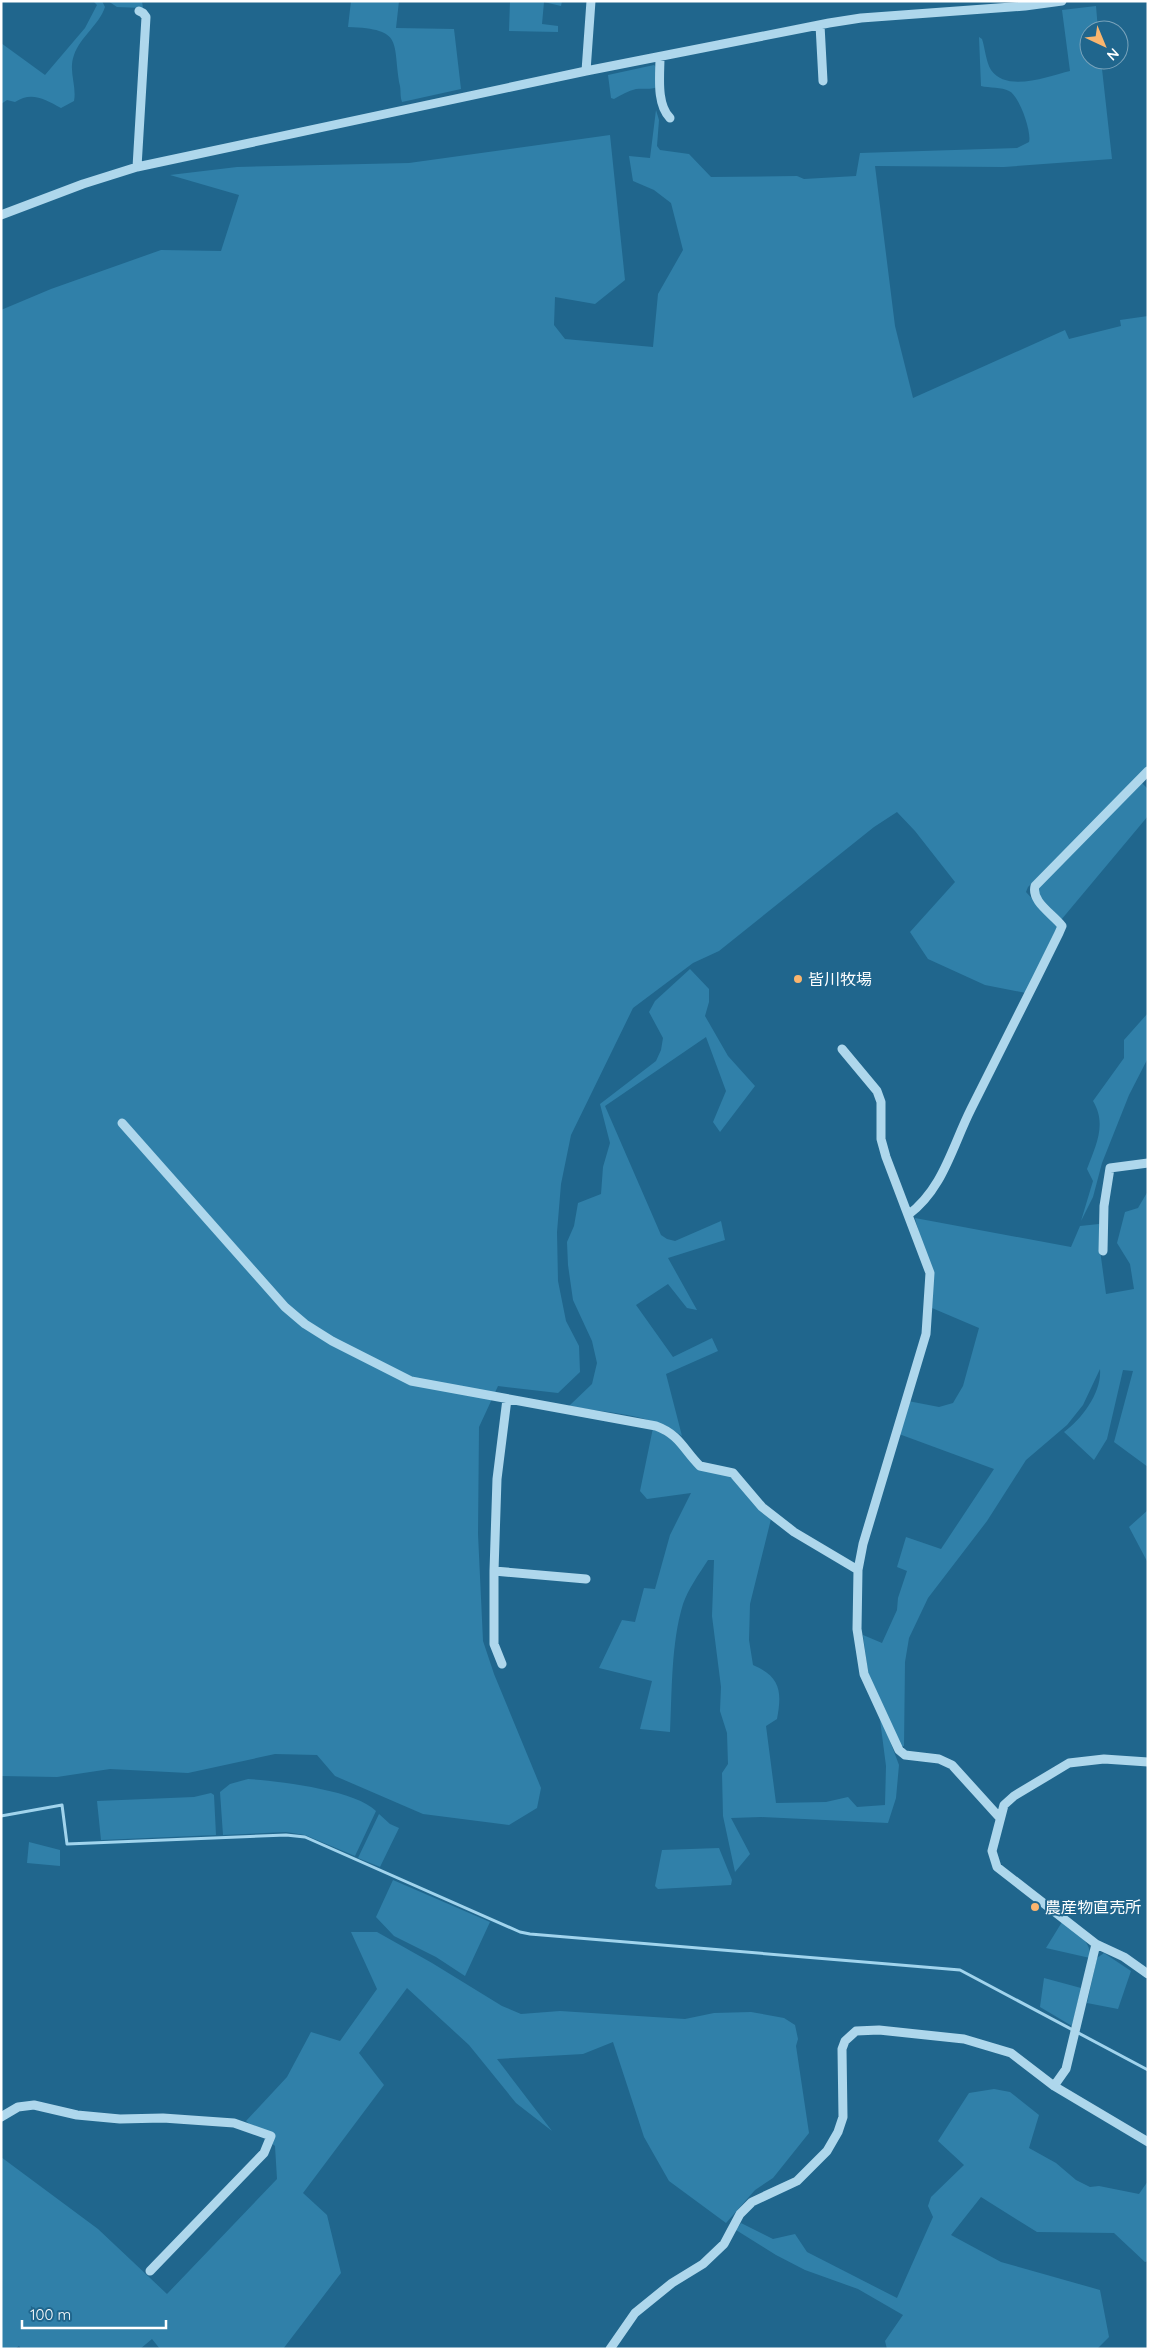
<svg xmlns="http://www.w3.org/2000/svg" width="1149" height="2350" font-family="Quicksand,'Noto Sans JP',sans-serif">
<style>
.green{fill:#3080a9}
.lines{fill:none;stroke-linecap:round;stroke-linejoin:round}
.stream{stroke:#a1d4ed;stroke-width:3}
.minor{stroke:#aed7ec;stroke-width:9}
.poi-dot{fill:#fab56e;stroke:#20668d;stroke-width:2}
.labels{text-anchor:middle;stroke-width:4;stroke-linejoin:round;paint-order:stroke}
.poi-label{font-size:16px;fill:#fff;stroke:#20668d;text-anchor:start}
</style>
<rect width="100%" height="100%" fill="#20668d"/>
<!-- green -->
<path class="green" d="M 93,1 L 102,1 L 105,7 C 99,25 81,36 74,55 C 68,71 77,86 74,101 L 61,108 C 45,99 31,91 15,102 L 7,100 L 1,104 L 1,43 L 45,75 L 85,28 L 97,5 Z
M 108,1 L 142,1 L 143,8 L 117,7 Z
M 351,1 L 399,1 L 396,28 L 454,29 L 461,89 L 402,102 C 400,96 401,92 400,86 C 392,42 405,29 348,27 Z
M 510,1 L 562,1 L 561,6 L 544,2 L 542,24 L 558,26 L 558,32 L 509,31 Z
M 1096,6 L 1098,30 L 1089,30 L 1089,60 L 1101,60 L 1112,159 L 1004,167 L 875,166 L 895,326 L 913,398 L 1065,330 L 1069,339 L 1121,326 L 1120,320 L 1148,316 L 1148,767 L 1028,887 L 1026,892 L 1058,927 L 1026,993 L 985,985 L 928,959 L 910,932 L 955,882 L 915,831 L 897,812 L 874,827 L 719,951 L 693,963 L 633,1008 L 571,1135 L 561,1184 L 557,1232 L 558,1281 L 566,1321 L 579,1346 L 580,1372 L 558,1393 L 498,1386 L 479,1427 L 478,1534 L 483,1641 L 494,1674 L 541,1788 L 537,1808 L 509,1825 L 423,1814 L 335,1776 L 317,1755 L 275,1754 L 188,1773 L 110,1769 L 57,1777 L 1,1776 L 1,310 L 51,289 L 161,250 L 221,251 L 239,195 L 170,175 L 237,167 L 409,163 L 610,135 L 625,280 L 595,304 L 555,297 L 554,325 L 565,339 L 653,347 L 658,294 L 683,250 L 671,203 L 654,190 L 633,181 L 629,156 L 650,158 L 656,110 L 659,120 L 657,146 L 660,150 L 689,154 L 711,177 L 797,176 L 804,179 L 856,176 L 860,153 L 1017,148 L 1029,142 C 1032,132 1019,95 1009,91 C 1002,87 989,88 981,86 L 979,37 L 982,39 C 985,48 986,62 991,70 C 1007,93 1049,76 1070,71 L 1062,10 Z
M 654,65 L 656,67 L 657,87 C 650,90 644,88 636,89 C 628,91 621,95 614,99 L 611,98 L 608,75 Z
M 1142,783 L 1148,789 L 1148,816 L 1061,920 L 1040,900 L 1038,888 Z
M 690,969 L 709,989 L 709,1002 L 705,1016 L 728,1056 L 755,1086 L 720,1132 L 713,1122 L 726,1091 L 706,1037 L 605,1106 L 661,1235 L 667,1239 L 675,1241 L 721,1221 L 725,1240 L 668,1258 L 697,1310 L 687,1308 L 668,1284 L 636,1305 L 673,1357 L 712,1338 L 718,1351 L 666,1374 L 682,1436 C 651,1413 605,1413 569,1406 L 592,1384 L 597,1363 L 592,1341 L 573,1300 L 568,1265 L 567,1242 L 574,1226 L 578,1203 L 601,1194 L 603,1167 L 610,1143 L 600,1104 L 656,1061 L 661,1050 L 663,1038 L 649,1012 L 655,1001 Z
M 1148,1013 L 1148,1058 L 1129,1095 L 1102,1163 L 1093,1197 L 1081,1221 L 1093,1181 L 1087,1169 C 1096,1145 1107,1124 1093,1101 L 1124,1058 L 1124,1040 Z
M 1148,1191 L 1148,1467 L 1114,1442 L 1133,1371 L 1123,1370 L 1107,1439 L 1094,1460 L 1064,1432 C 1082,1419 1102,1392 1100,1369 L 1083,1405 L 1067,1425 L 1026,1460 L 987,1521 L 928,1598 L 909,1638 L 905,1662 L 904,1746 L 901,1746 L 868,1673 L 863,1635 L 882,1643 L 897,1610 L 898,1598 L 907,1571 L 897,1567 L 906,1537 L 941,1549 L 994,1469 L 899,1434 L 908,1401 L 939,1407 L 953,1403 L 963,1386 L 979,1328 L 932,1308 L 933,1285 L 915,1218 L 1071,1247 L 1080,1226 L 1099,1224 L 1100,1250 L 1106,1294 L 1134,1289 L 1130,1264 L 1117,1243 L 1125,1212 L 1138,1208 Z
M 653,1428 L 676,1442 L 699,1470 L 731,1475 L 771,1519 L 750,1604 L 749,1640 L 753,1665 C 781,1677 782,1692 777,1719 L 766,1726 L 776,1803 L 826,1802 L 848,1797 L 857,1807 L 885,1805 L 886,1766 L 879,1712 L 899,1765 L 896,1798 L 888,1823 L 761,1817 L 731,1818 L 750,1854 L 735,1872 L 723,1816 L 722,1773 L 728,1764 L 727,1733 L 720,1711 L 721,1687 L 712,1616 L 714,1560 L 708,1560 C 699,1574 688,1589 683,1604 C 671,1643 672,1692 670,1732 L 640,1729 L 652,1681 L 599,1668 L 622,1620 L 635,1622 L 644,1588 L 655,1589 L 670,1535 L 691,1493 L 647,1499 L 640,1491 Z
M 1148,1510 L 1148,1563 L 1129,1527 Z
M 248,1779 C 278,1781 356,1790 376,1811 L 355,1856 L 305,1835 L 286,1832 L 223,1835 L 220,1792 L 230,1784 Z
M 211,1793 L 214,1795 L 216,1835 L 101,1840 L 97,1801 L 194,1797 Z
M 379,1814 L 390,1824 L 399,1828 L 380,1867 L 358,1858 Z
M 29,1842 L 60,1850 L 60,1866 L 27,1863 Z
M 719,1848 L 732,1880 L 731,1885 L 658,1889 L 655,1886 L 662,1850 Z
M 393,1880 L 490,1922 L 465,1976 L 436,1957 L 394,1936 L 376,1917 Z
M 1062,1922 C 1074,1932 1092,1940 1090,1958 L 1046,1948 Z
M 351,1932 L 377,1932 L 432,1963 L 502,2006 L 521,2014 L 560,2011 L 685,2019 L 714,2013 L 751,2012 L 784,2018 L 795,2025 L 798,2039 L 796,2046 L 809,2133 L 773,2178 L 755,2190 L 726,2223 L 669,2181 L 644,2137 L 613,2042 L 583,2054 L 497,2059 L 552,2131 L 516,2103 L 469,2045 L 407,1988 L 359,2053 L 384,2085 L 303,2193 L 327,2215 L 341,2273 L 283,2349 L 160,2349 L 152,2339 L 140,2349 L 21,2349 L 19,2346 L 15,2349 L 1,2349 L 1,2157 L 98,2229 L 167,2294 L 277,2179 L 275,2146 L 246,2121 L 287,2077 L 311,2032 L 340,2041 L 377,1989 Z
M 1104,1953 L 1131,1971 L 1118,2009 L 1087,2003 L 1097,1958 Z
M 1044,1978 L 1081,1988 L 1072,2026 L 1040,2007 Z
M 994,2089 L 1010,2092 L 1039,2115 L 1029,2148 L 1056,2163 L 1076,2180 L 1090,2187 L 1099,2186 L 1139,2194 L 1148,2181 L 1148,2261 L 1145,2262 L 1114,2233 L 1037,2232 L 981,2197 L 951,2235 L 1001,2262 L 1100,2290 L 1109,2337 L 1097,2349 L 887,2349 L 885,2341 L 903,2315 L 858,2289 L 805,2270 L 776,2255 L 736,2230 L 741,2223 L 773,2239 L 795,2234 L 807,2252 L 897,2298 L 933,2217 L 928,2206 L 931,2197 L 964,2165 L 938,2141 L 969,2093 Z"/>
<g class="lines">
<!-- stream -->
<path class="stream" d="M 1,1816 L 62,1805 L 67,1844 L 286,1835 L 305,1837 L 520,1932 L 530,1934 L 960,1970 L 1148,2070"/>
<!-- minor -->
<path class="minor" d="M 820,25 L 823,81
M 660,57 C 660,75 656,104 670,118
M 586,71 L 591,1
M 137,167 L 146,17 L 143,13 L 139,11
M 1,215 L 83,184 L 137,167 L 586,71 L 829,23 L 861,18 L 1025,6 L 1062,1
M 842,1049 L 877,1091 L 881,1102 L 881,1139 L 886,1157 L 930,1273 L 926,1334 L 863,1544 L 858,1570 L 857,1629 L 864,1674 L 899,1750 L 905,1755 L 939,1759 L 952,1765 L 1000,1818
M 122,1123 L 285,1307 L 305,1324 L 332,1341 L 411,1381 L 656,1426 C 680,1435 683,1449 700,1466 L 733,1473 L 762,1507 L 794,1532 L 858,1570
M 908,1215 C 943,1189 952,1147 971,1109 C 1000,1051 1030,992 1059,933 L 1062,926 C 1053,914 1031,902 1035,886 L 1148,771
M 1103,1251 L 1104,1206 L 1110,1168 L 1148,1163
M 494,1571 L 586,1579
M 502,1664 L 494,1644 L 494,1571 L 497,1479 L 507,1399
M 1148,1762 L 1104,1759 L 1069,1763 L 1014,1796 L 1004,1805 L 992,1851 L 997,1867 L 1096,1944 L 1124,1957 L 1148,1974
M 1054,2086 L 1066,2069 L 1096,1944
M 1,2117 L 18,2107 L 34,2105 L 77,2115 L 120,2119 L 163,2118 L 234,2123 L 271,2136 L 264,2153 L 150,2271
M 610,2349 L 635,2313 L 672,2283 L 703,2264 L 724,2244 L 740,2214 L 752,2202 L 797,2181 L 827,2151 L 838,2132 L 843,2117 L 842,2049 L 845,2041 L 856,2031 L 879,2030 L 964,2039 L 1011,2053 L 1054,2086 L 1148,2142"/>
</g>
<!-- markers -->
<g class="poi-dot">
<circle cx="798" cy="979" r="5"/>
<circle cx="1035" cy="1907" r="5"/>
</g>
<g class="labels">
<!-- poi labels -->
<g class="poi-label">
<text x="808" y="985">皆川牧場</text>
<text x="1045" y="1913">農産物直売所</text>
</g>
</g>
<!-- border -->
<rect width="1149" height="2350" fill="none" stroke="#ffffff" stroke-width="5"/>
<!-- north arrow -->
<g transform="translate(1104 45) rotate(136)"><circle r="24" fill="#20668d" stroke="#79a3bb"/>
<path d="M0-4L9 19L0 12L-9 19Z" fill="#fab56e"/>
<text y="-8" font-size="14" font-weight="bold" text-anchor="middle" fill="#ffffff">N</text>
</g>
<!-- scale -->
<path d="M22 2320v8h144v-8" fill="none" stroke="#ffffff" stroke-width="2.5"/>
<text x="30" y="2320" font-size="15" fill="#ffffff" stroke="#20668d" stroke-width="4" paint-order="stroke">100 m</text>
</svg>
